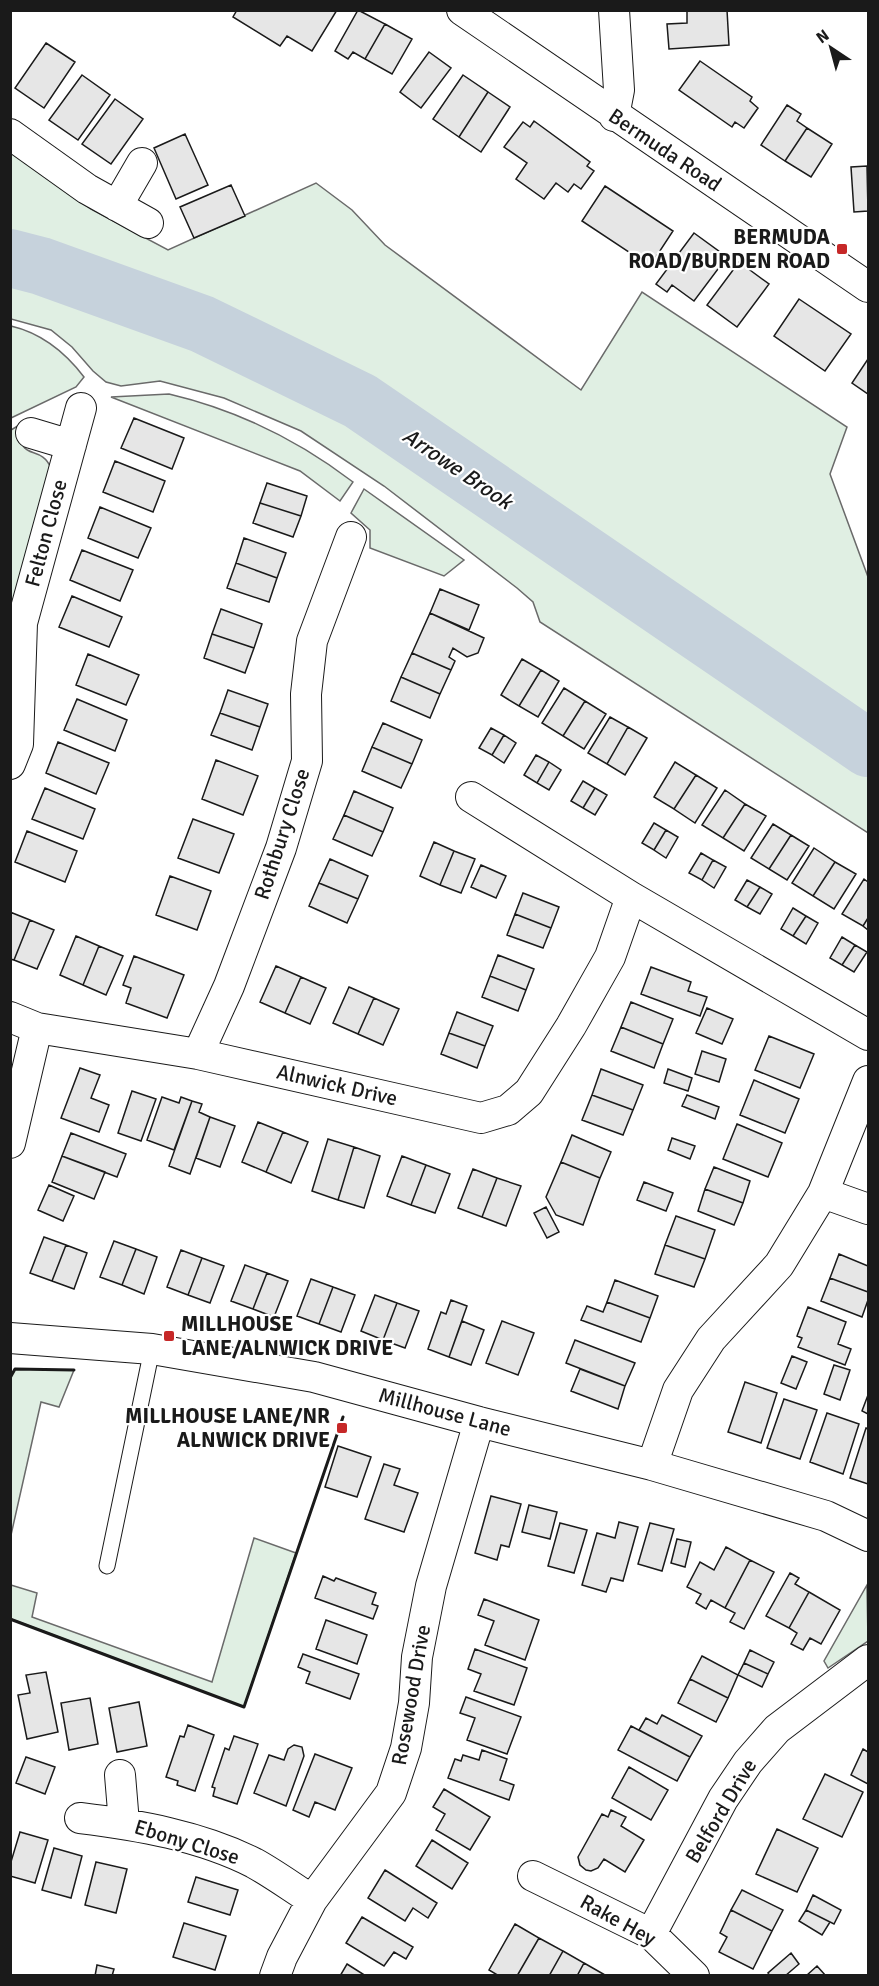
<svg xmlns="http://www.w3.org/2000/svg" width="879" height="1986" font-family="Signika,sans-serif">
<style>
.green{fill:#e0efe3;stroke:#6a6a6a;stroke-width:1.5}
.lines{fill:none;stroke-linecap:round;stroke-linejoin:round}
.river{stroke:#c6d2dc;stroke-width:58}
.building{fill:#e6e6e6;stroke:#1a1a1a;stroke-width:1.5}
.lane-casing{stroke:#1a1a1a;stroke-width:17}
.street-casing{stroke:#1a1a1a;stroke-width:32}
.lane{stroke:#fff;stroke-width:15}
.street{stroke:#fff;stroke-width:30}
.wall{stroke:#1a1a1a;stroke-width:3}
.poi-dot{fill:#c62828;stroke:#fff;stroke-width:2}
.labels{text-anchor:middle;stroke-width:4.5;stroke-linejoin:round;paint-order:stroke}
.street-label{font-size:21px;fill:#1a1a1a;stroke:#fff}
.poi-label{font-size:21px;font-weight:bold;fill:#1a1a1a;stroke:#fff;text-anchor:end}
.water-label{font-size:22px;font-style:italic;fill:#1a1a1a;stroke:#fff}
</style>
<rect width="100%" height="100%" fill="#fff"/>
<!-- green -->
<path class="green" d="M 10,152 L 91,209 L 168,250 L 316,183 L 352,210 L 385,245 L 581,390 L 642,292 L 847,427 L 830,474 L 868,577 L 868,833 L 540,622 L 533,602 L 517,588 L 384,486 L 301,431 L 224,398 L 160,381 L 121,386 L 106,382 L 93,371 L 72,347 L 51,330 L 11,319 Z
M 11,326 C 41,333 65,352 84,377 L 76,387 L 11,418 Z
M 169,394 C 237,410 298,440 353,482 L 340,501 L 300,471 L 111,397 Z
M 21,424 C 17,465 40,442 51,468 L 11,613 L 11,430 Z
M 364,489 L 464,560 L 444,576 L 370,548 L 370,530 L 351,513 Z
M 15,1369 L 74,1370 L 59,1407 L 41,1402 L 11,1535 L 10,1378 Z
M 254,1538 L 296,1553 L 244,1707 L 11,1619 L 11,1585 L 37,1593 L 32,1617 L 212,1682 Z
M 867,1585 L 868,1641 L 828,1668 L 824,1661 Z"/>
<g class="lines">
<!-- river -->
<path class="river" d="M 10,258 L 41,266 L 202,324 L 360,401 L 868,748"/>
</g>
<!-- building -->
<path class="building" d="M 237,10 L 337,10 L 312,51 L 287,36 L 280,46 L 233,17 Z
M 358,10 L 385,24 L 365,59 L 353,52 L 348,59 L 335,51 Z
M 687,10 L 727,10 L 729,45 L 669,49 L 667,24 L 687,23 Z
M 385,24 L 412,39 L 392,74 L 365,59 Z
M 46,43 L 75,62 L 44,108 L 15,88 Z
M 429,52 L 451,68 L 421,108 L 400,92 Z
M 700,61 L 752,97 L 750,101 L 758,108 L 744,128 L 735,122 L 732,127 L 679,90 Z
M 82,75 L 110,95 L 78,140 L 49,120 Z
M 463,75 L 488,92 L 459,137 L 433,119 Z
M 488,92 L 510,107 L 481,152 L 459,137 Z
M 115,99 L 143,119 L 111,164 L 82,144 Z
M 787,105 L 801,114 L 797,121 L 807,128 L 785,161 L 761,145 Z
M 534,121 L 590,162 L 587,166 L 594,171 L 581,189 L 574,184 L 568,192 L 556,183 L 544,199 L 516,179 L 527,163 L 504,147 L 523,122 L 530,127 Z
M 807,128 L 832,144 L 811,177 L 785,161 Z
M 185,134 L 208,185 L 176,199 L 154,148 Z
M 867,166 L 868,211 L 854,212 L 851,167 Z
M 231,185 L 245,216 L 194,238 L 180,207 Z
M 605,186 L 673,231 L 650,266 L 582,221 Z
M 694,233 L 727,257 L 694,301 L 672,285 L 667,292 L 656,284 Z
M 739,262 L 769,284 L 737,327 L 707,305 Z
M 799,299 L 851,334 L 825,371 L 774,336 Z
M 868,359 L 868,394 L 852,383 Z
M 134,418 L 184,438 L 172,469 L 121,448 Z
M 115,461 L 165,481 L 153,512 L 103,492 Z
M 267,483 L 307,496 L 301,516 L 260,503 Z
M 260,503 L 301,516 L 293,537 L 253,523 Z
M 100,507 L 151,528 L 138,558 L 88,538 Z
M 244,538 L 286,553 L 277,578 L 236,563 Z
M 82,550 L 133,570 L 120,601 L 70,580 Z
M 236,563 L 277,578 L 269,602 L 227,588 Z
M 440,589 L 479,605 L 469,630 L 430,613 Z
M 72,596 L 122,617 L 109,647 L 59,627 Z
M 221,609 L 262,624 L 254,648 L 212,634 Z
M 430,613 L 484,638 L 478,653 L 467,657 L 453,648 L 449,657 L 455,661 L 451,670 L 412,653 Z
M 212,634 L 254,648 L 245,673 L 204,658 Z
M 412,653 L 451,670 L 440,694 L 401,677 Z
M 88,654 L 139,675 L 126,705 L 76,685 Z
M 522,659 L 541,670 L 519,706 L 501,695 Z
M 541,670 L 559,681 L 538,717 L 519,706 Z
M 401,677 L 440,694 L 430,718 L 391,701 Z
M 564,688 L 585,701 L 563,736 L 542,723 Z
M 228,690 L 268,704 L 260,727 L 220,713 Z
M 77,699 L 127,720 L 115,751 L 64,730 Z
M 585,701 L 606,714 L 584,749 L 563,736 Z
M 220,713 L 260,727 L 252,750 L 211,735 Z
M 610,717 L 628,727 L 607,764 L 588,753 Z
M 383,723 L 422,740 L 412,764 L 372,747 Z
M 628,727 L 647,738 L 625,775 L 607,764 Z
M 491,728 L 504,735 L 492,755 L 479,748 Z
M 504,735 L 516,743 L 504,763 L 492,755 Z
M 58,742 L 109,763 L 96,794 L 46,773 Z
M 372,747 L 412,764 L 401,788 L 362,771 Z
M 536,755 L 549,762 L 537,783 L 524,775 Z
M 216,760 L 258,776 L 243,815 L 202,799 Z
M 549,762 L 561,770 L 549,790 L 537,783 Z
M 675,762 L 696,775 L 674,809 L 654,797 Z
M 696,775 L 717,788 L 695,823 L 674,809 Z
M 583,781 L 595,788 L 583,808 L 571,801 Z
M 45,788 L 95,809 L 83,839 L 32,819 Z
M 595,788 L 607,795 L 595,815 L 583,808 Z
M 725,790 L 745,804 L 723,838 L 702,825 Z
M 354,791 L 393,808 L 383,832 L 344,815 Z
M 745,804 L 766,816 L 744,851 L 723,838 Z
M 344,815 L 383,832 L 372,856 L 333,839 Z
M 193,819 L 234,834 L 219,873 L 178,858 Z
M 654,823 L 666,830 L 654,850 L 642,843 Z
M 773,824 L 791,835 L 769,869 L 751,858 Z
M 666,830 L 678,837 L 666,858 L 654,850 Z
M 27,831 L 77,851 L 65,882 L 15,862 Z
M 791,835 L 809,846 L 787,880 L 769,869 Z
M 434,842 L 454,851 L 440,885 L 420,876 Z
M 814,848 L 835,862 L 813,896 L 792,883 Z
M 454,851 L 475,859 L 461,893 L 440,885 Z
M 701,853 L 713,860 L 702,880 L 689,873 Z
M 330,859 L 368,876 L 358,899 L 319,883 Z
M 713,860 L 726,867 L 714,888 L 702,880 Z
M 835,862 L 856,874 L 834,909 L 813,896 Z
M 481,865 L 506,876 L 496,898 L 471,887 Z
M 170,876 L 211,891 L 197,930 L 156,915 Z
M 864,879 L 868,882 L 868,918 L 863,926 L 842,914 Z
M 747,880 L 760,887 L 747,907 L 735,900 Z
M 319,883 L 358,899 L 347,923 L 309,906 Z
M 760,887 L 772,894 L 760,914 L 747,907 Z
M 523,893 L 559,907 L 551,928 L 515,914 Z
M 793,908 L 806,916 L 793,936 L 781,929 Z
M 10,912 L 30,920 L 14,960 L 10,959 Z
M 515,914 L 551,928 L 543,948 L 507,935 Z
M 806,916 L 818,923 L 806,944 L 793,936 Z
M 868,918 L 868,930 L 863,926 Z
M 30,920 L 54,930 L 37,969 L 14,960 Z
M 76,936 L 99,946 L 83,985 L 60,975 Z
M 842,937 L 855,945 L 842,965 L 830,958 Z
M 855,945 L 867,952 L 854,972 L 842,965 Z
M 99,946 L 123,956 L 106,995 L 83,985 Z
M 498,955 L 534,969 L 526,990 L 490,976 Z
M 134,956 L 184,975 L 167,1018 L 126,1003 L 131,988 L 123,985 Z
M 276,966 L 301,977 L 285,1013 L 260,1002 Z
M 651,967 L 691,982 L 688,991 L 707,997 L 700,1016 L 641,994 Z
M 490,976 L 526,990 L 518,1011 L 482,997 Z
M 301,977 L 326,988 L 310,1024 L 285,1013 Z
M 349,987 L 374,998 L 358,1034 L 333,1023 Z
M 374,998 L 399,1009 L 383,1045 L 358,1034 Z
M 631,1002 L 673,1019 L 663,1044 L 621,1027 Z
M 707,1008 L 733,1019 L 722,1044 L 696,1033 Z
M 457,1012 L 493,1026 L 485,1046 L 449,1033 Z
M 621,1027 L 663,1044 L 654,1068 L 611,1051 Z
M 449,1033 L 485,1046 L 477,1068 L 441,1054 Z
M 769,1036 L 814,1054 L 800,1088 L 755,1070 Z
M 702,1051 L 726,1059 L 719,1082 L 695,1074 Z
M 80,1068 L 100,1075 L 91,1098 L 109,1105 L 99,1132 L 61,1118 Z
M 601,1069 L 643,1085 L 633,1110 L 592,1095 Z
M 668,1069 L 692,1078 L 688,1091 L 664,1083 Z
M 754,1080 L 799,1099 L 785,1133 L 740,1115 Z
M 132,1091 L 156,1099 L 141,1141 L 118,1133 Z
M 592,1095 L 633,1110 L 623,1135 L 582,1120 Z
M 687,1095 L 719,1107 L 715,1119 L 682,1106 Z
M 162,1097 L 179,1103 L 181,1097 L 192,1101 L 174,1150 L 147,1140 Z
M 192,1101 L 202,1104 L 199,1112 L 210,1117 L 190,1174 L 169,1166 Z
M 210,1117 L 235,1126 L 220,1167 L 196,1158 Z
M 258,1122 L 283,1132 L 266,1172 L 242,1162 Z
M 737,1124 L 782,1143 L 768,1177 L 723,1159 Z
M 283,1132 L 308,1142 L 291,1183 L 266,1172 Z
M 71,1133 L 126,1154 L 117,1177 L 62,1156 Z
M 572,1135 L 611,1152 L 600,1178 L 561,1162 Z
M 672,1138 L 695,1146 L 690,1159 L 668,1150 Z
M 328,1139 L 354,1147 L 338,1200 L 312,1191 Z
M 354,1147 L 380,1156 L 364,1208 L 338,1200 Z
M 62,1156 L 105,1172 L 94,1199 L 52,1182 Z
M 402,1156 L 426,1165 L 411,1205 L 387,1196 Z
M 561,1162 L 600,1178 L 583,1225 L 556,1215 L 546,1197 Z
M 426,1165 L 450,1174 L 435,1213 L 411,1205 Z
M 714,1167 L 750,1181 L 743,1203 L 705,1189 Z
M 473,1169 L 497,1178 L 482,1217 L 458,1208 Z
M 497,1178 L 521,1186 L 506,1226 L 482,1217 Z
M 644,1182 L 673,1193 L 666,1211 L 637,1200 Z
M 49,1185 L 74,1196 L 63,1221 L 38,1210 Z
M 705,1189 L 743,1203 L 734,1225 L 698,1211 Z
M 546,1207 L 559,1232 L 547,1238 L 534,1213 Z
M 676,1216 L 715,1230 L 705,1259 L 665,1245 Z
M 44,1237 L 66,1245 L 52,1281 L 30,1273 Z
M 114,1241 L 136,1249 L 122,1285 L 100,1277 Z
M 66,1245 L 87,1253 L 74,1289 L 52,1281 Z
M 665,1245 L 705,1259 L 694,1287 L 655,1274 Z
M 136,1249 L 157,1257 L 144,1294 L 122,1285 Z
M 181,1250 L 202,1258 L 188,1295 L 167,1287 Z
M 839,1254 L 868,1266 L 868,1292 L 830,1278 Z
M 202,1258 L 224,1266 L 210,1303 L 188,1295 Z
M 245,1265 L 267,1273 L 253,1309 L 231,1301 Z
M 267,1273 L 288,1281 L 274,1317 L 253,1309 Z
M 830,1278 L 868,1292 L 868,1300 L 862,1317 L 821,1301 Z
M 311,1279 L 333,1287 L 319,1324 L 297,1316 Z
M 615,1280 L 658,1296 L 650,1318 L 607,1302 Z
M 333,1287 L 355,1295 L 341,1332 L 319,1324 Z
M 375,1295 L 397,1303 L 383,1340 L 361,1331 Z
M 451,1300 L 467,1306 L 449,1357 L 428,1349 L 441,1312 L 446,1314 Z
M 607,1302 L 650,1318 L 641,1342 L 581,1320 L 587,1306 L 603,1312 Z
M 397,1303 L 419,1311 L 405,1348 L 383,1340 Z
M 808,1307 L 846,1322 L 838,1344 L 851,1349 L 845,1365 L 798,1347 L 802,1338 L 797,1336 Z
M 462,1321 L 484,1330 L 471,1365 L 449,1357 Z
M 502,1321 L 534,1333 L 518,1375 L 486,1363 Z
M 575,1340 L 635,1363 L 625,1386 L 566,1363 Z
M 792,1356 L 807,1362 L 796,1389 L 781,1383 Z
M 834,1365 L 850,1370 L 840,1400 L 824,1394 Z
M 580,1369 L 625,1386 L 618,1409 L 571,1391 Z
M 745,1382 L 777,1393 L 761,1443 L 728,1432 Z
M 868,1395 L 868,1414 L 862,1411 Z
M 784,1399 L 817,1410 L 800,1459 L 767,1448 Z
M 827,1413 L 859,1424 L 843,1474 L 810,1462 Z
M 866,1428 L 868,1429 L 868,1484 L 850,1478 Z
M 338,1446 L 371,1457 L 357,1497 L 325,1487 Z
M 384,1464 L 400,1469 L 394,1485 L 418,1493 L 404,1532 L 365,1519 Z
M 491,1496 L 521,1504 L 509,1547 L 501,1545 L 497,1560 L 475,1553 Z
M 529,1505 L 557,1512 L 550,1539 L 522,1532 Z
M 619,1522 L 638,1527 L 623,1581 L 611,1578 L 606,1592 L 582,1585 L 597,1533 L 615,1538 Z
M 560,1523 L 587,1530 L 574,1573 L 548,1566 Z
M 650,1523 L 674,1529 L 662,1571 L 638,1564 Z
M 677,1539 L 691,1542 L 685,1567 L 671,1563 Z
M 726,1547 L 750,1560 L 725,1608 L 711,1600 L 706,1609 L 696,1603 L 701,1594 L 687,1587 L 700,1562 L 714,1570 Z
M 750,1560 L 774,1572 L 744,1629 L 730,1622 L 735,1613 L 725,1608 Z
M 790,1573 L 799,1578 L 795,1584 L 809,1592 L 789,1628 L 766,1616 Z
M 323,1576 L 334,1581 L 336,1578 L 376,1593 L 372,1604 L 378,1606 L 373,1619 L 315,1598 Z
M 809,1592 L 840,1610 L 821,1644 L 810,1638 L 803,1650 L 791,1644 L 797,1633 L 789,1628 Z
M 484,1599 L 539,1620 L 525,1660 L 485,1645 L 494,1621 L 478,1615 Z
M 326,1620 L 367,1635 L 357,1664 L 316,1649 Z
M 475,1649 L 527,1668 L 514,1705 L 474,1691 L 481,1674 L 468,1669 Z
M 750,1650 L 774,1662 L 768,1674 L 744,1663 Z
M 303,1654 L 359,1674 L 350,1699 L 306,1683 L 310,1672 L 298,1667 Z
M 702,1656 L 738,1675 L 728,1698 L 690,1679 Z
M 744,1663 L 768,1674 L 762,1687 L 738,1675 Z
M 46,1672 L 58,1732 L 27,1739 L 18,1695 L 30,1693 L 26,1675 Z
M 690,1679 L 728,1698 L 716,1722 L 678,1703 Z
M 466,1697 L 521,1717 L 507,1754 L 467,1740 L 475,1718 L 460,1713 Z
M 90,1698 L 98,1744 L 69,1750 L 61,1703 Z
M 139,1702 L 147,1746 L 117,1752 L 109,1708 Z
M 662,1715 L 702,1736 L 690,1757 L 639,1730 L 646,1718 L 657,1724 Z
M 188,1725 L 214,1735 L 195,1791 L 177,1785 L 178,1781 L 166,1777 L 180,1736 L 184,1737 Z
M 631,1726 L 690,1757 L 677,1781 L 618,1750 Z
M 234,1736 L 258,1744 L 237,1804 L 213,1796 L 215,1788 L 212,1787 L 225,1748 L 229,1750 Z
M 294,1745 L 302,1747 L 304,1756 L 286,1806 L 254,1793 L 269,1755 L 284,1760 L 288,1749 Z
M 863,1749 L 868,1752 L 868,1784 L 851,1775 Z
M 482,1750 L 507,1759 L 500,1780 L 514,1785 L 509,1800 L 448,1778 L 455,1759 L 461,1761 L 463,1755 L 479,1760 Z
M 315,1754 L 352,1768 L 335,1810 L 315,1802 L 309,1817 L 293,1810 Z
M 26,1757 L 55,1767 L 45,1794 L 16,1783 Z
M 629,1767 L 668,1790 L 651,1820 L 612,1798 Z
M 825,1774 L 863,1792 L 842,1837 L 803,1819 Z
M 444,1789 L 490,1817 L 470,1850 L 436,1830 L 445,1814 L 433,1807 Z
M 611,1810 L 626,1817 L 621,1826 L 644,1840 L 625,1872 L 604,1859 L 598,1868 L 591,1871 L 586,1870 L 580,1865 L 578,1857 L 602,1814 L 608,1817 Z
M 777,1829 L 818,1848 L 797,1892 L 756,1874 Z
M 20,1832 L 48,1840 L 35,1883 L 10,1876 L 10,1865 Z
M 432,1840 L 468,1863 L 452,1889 L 416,1866 Z
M 54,1848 L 82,1856 L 71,1898 L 42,1890 Z
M 96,1862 L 127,1869 L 116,1913 L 85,1905 Z
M 385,1870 L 437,1903 L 428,1918 L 413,1908 L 405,1921 L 368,1898 Z
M 196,1877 L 238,1890 L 230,1915 L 188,1902 Z
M 742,1890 L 783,1910 L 772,1931 L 731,1910 Z
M 813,1895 L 841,1910 L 834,1924 L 806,1910 Z
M 731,1910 L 772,1931 L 753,1969 L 719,1952 L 727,1937 L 720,1933 Z
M 806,1910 L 830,1922 L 822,1935 L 799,1921 Z
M 362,1917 L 413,1947 L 406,1959 L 394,1952 L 384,1966 L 346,1943 Z
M 184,1923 L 226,1936 L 215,1970 L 173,1957 Z
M 515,1924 L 539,1938 L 517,1976 L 499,1976 L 489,1970 Z
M 539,1938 L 563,1951 L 549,1976 L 517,1976 Z
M 563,1951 L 584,1963 L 577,1976 L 549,1976 Z
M 791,1953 L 799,1964 L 785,1976 L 770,1976 L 768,1973 Z
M 584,1963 L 605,1975 L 605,1976 L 577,1976 Z
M 347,1964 L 366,1976 L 340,1976 Z
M 97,1965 L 114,1969 L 112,1976 L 95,1976 Z
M 817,1966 L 826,1976 L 806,1976 Z"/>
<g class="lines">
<!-- lane casing -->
<g class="lane-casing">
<path id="lane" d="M 107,1566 L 152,1349"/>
</g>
<!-- street casing -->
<g class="street-casing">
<path id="street" d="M 462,10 L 868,287
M 614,10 L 619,90 L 614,116
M 10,134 L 87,189 L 148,223
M 117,206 L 142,163
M 31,433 L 71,445
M 10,764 L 18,744 L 22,623 L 81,408
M 471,797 L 631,897 L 868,1035
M 10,1017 L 37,1028
M 198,1054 L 229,986 L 281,848 L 307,761 L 306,694 L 312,641 L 351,537
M 10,1143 L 37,1028 L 198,1054 L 481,1118 L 508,1110 L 529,1092 L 571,1026 L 610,957 L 631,897
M 823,1193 L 868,1209
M 10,1338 L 152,1349 L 314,1377 L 479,1422 L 652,1465 L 826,1516 L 868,1536
M 652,1465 L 678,1390 L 711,1339 L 779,1265 L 823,1193 L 868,1081
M 120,1775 L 124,1823
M 80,1818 C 138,1825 201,1836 254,1863 C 274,1874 293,1888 312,1900
M 533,1876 L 651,1934 L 694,1976
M 651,1934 L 723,1799 L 748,1762 L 777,1729 L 868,1660
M 275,1976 L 282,1957 L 312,1900 L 391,1793 L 406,1748 L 414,1703 L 417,1657 L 431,1586 L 479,1422"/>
</g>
<!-- lane -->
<use href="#lane" class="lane"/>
<!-- street -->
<use href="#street" class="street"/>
<!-- wall -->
<path class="wall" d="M 10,1378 L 15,1369 L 74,1370
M 10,1619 L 244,1707 L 343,1417"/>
</g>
<!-- markers -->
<g class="poi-dot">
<rect x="836" y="243" width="12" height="12" rx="3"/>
<rect x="163" y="1330" width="12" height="12" rx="3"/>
<rect x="336" y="1422" width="12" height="12" rx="3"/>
</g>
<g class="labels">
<!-- street labels -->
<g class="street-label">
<text transform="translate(665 150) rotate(34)" y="7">Bermuda Road</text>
<text transform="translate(46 533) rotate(-75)" y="7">Felton Close</text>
<text transform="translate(282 834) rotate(-72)" y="7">Rothbury Close</text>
<text transform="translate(337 1085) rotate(13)" y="7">Alnwick Drive</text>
<text transform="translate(445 1412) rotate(15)" y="7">Millhouse Lane</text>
<text transform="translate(411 1695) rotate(-80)" y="7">Rosewood Drive</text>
<text transform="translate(721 1811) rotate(-59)" y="7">Belford Drive</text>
<text transform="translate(187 1842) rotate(17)" y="7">Ebony Close</text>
<text transform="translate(618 1920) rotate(29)" y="7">Rake Hey</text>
</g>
<!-- poi labels -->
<g class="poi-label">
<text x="830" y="244">BERMUDA<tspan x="830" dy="24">ROAD/BURDEN ROAD</tspan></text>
<text x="181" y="1331" text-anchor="start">MILLHOUSE<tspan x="181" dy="24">LANE/ALNWICK DRIVE</tspan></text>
<text x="330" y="1423">MILLHOUSE LANE/NR<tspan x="330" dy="24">ALNWICK DRIVE</tspan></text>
</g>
<!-- water labels -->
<g class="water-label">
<text transform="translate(458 468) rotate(34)" y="8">Arrowe Brook</text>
</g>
</g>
<!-- border -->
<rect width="879" height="1986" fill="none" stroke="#1a1a1a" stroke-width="24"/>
<!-- north arrow -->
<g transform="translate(831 48) rotate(324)" stroke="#ffffff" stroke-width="4.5" paint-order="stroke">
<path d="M0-4.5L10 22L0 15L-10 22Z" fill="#1a1a1a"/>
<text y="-9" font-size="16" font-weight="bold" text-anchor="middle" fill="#1a1a1a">N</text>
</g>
</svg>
